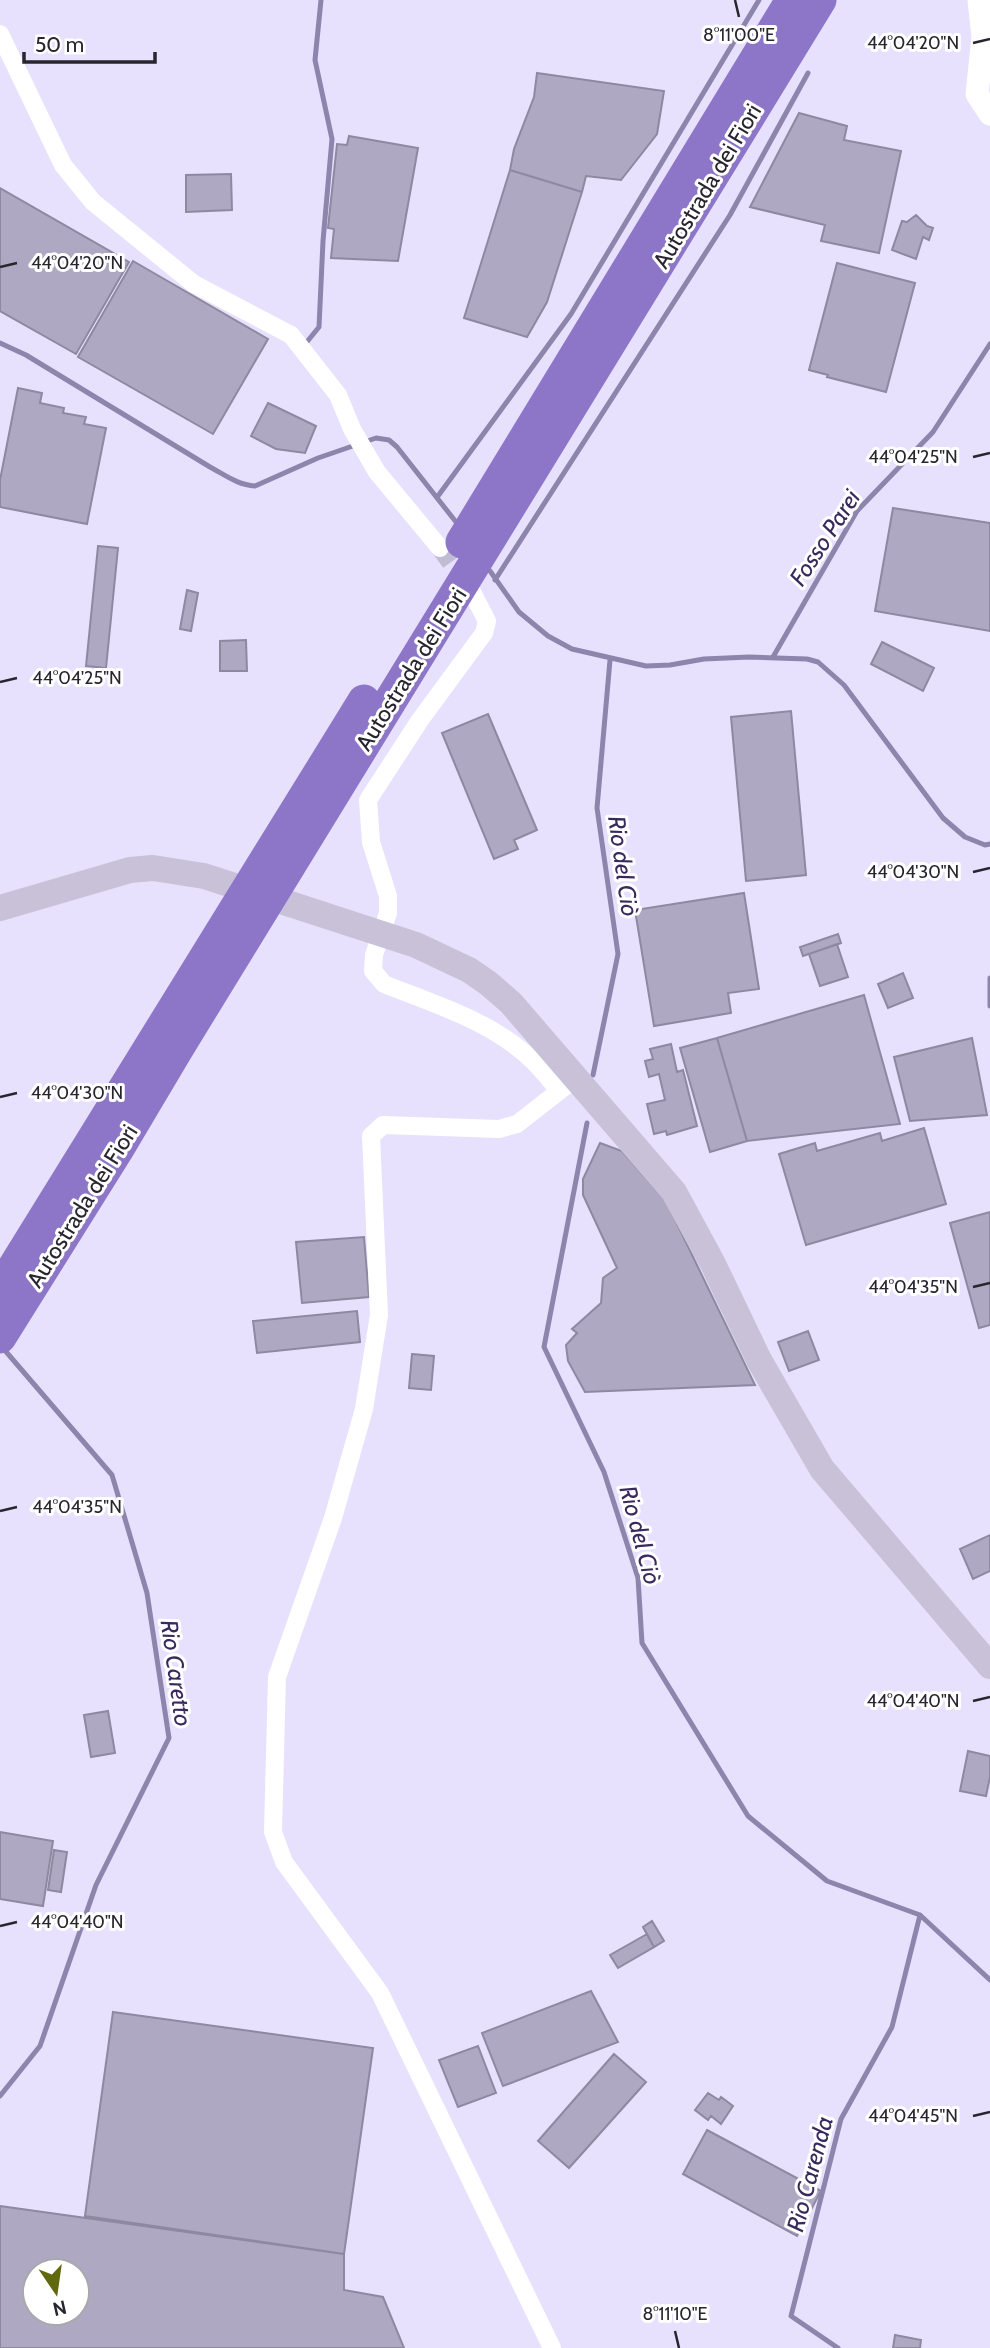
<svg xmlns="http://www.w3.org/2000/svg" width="990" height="2348" font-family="Cabin,sans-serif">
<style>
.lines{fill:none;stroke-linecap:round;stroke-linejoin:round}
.stream{stroke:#8e85ac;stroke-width:5}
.building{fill:#aea8c2;stroke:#8e88a1;stroke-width:2;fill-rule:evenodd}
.minor-tunnel{stroke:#c1bbd4;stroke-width:18;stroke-dasharray:18 9;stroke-linecap:butt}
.minor{stroke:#fff;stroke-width:18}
.tertiary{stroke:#fff;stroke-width:23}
.secondary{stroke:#c8c1d8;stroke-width:26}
.motorway{stroke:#8d76c8;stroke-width:33}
.ticks{fill:none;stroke:#28252f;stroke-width:2.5}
.labels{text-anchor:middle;stroke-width:6;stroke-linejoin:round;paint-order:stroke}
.street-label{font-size:23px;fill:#28252f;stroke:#fff}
.water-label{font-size:24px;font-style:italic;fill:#39295d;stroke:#fff}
.ticks-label{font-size:18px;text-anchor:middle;fill:#28252f;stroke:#fff;stroke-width:6;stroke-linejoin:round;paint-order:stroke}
</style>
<rect width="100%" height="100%" fill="#e7e1fd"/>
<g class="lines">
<!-- stream -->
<path class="stream" d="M 0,343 L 26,355 L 210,467 C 225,475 238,485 255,486 L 318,458 L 376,438 L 389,440 L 397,447 L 456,522
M 306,343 L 319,327 L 323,241 L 332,139 L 315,60 L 321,0
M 438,496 L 571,314 L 759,0
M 490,571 L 519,612 L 548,636 L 572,649 L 646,666 L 670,665 L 704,659 L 749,657 L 807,659 L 818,662 L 844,685 L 943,818 L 965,837 L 985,845 L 990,844
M 495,580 L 730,215 L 808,73
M 773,657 L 857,511 L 933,432 L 990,344
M 990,978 L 990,1006
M 593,1075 L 618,954 L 597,808 L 610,660
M 587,1123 L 544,1347 L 604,1472 L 638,1578 L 642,1643 L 748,1816 L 827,1881 L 920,1915 L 990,1980
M 0,2096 L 40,2046 L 96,1885 L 169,1738 L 147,1593 L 112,1475 L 2,1347
M 838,2348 L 791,2316 L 841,2119 L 892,2027 L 920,1915"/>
</g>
<!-- building -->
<path class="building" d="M 537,73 L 664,91 L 657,134 L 621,180 L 586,176 L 582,192 L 510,170 L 514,149 L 534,97 Z
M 799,113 L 847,126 L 844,140 L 901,151 L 879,253 L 821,241 L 825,225 L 750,207 Z
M 349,136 L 418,148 L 398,261 L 331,258 L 334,229 L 328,228 L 337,144 L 347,145 Z
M 510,170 L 582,192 L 547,302 L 527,337 L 464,318 Z
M 231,174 L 232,210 L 186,212 L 186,175 Z
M 0,188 L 129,262 L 76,354 L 0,311 Z
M 916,215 L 927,226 L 933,228 L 929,240 L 923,237 L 916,259 L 892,250 L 902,221 L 907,222 Z
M 133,261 L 268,339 L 213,434 L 78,357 Z
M 837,263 L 915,283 L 886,392 L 827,377 L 828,375 L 809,370 Z
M 18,388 L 42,393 L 40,403 L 64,408 L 63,413 L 86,417 L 84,424 L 106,428 L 87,524 L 0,507 L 0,480 Z
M 268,403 L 316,426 L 305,453 L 276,449 L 251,436 Z
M 893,508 L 990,523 L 990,631 L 875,611 Z
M 98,546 L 118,548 L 106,668 L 86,666 Z
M 187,590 L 198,593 L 191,631 L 180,629 Z
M 246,640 L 247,671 L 220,671 L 220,641 Z
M 882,642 L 934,668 L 923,691 L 871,664 Z
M 791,711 L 806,875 L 746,881 L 731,717 Z
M 488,714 L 537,830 L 514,840 L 518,849 L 494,859 L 442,733 Z
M 744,893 L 759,989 L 728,993 L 731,1013 L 654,1026 L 635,910 Z
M 838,934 L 841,943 L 803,956 L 800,947 Z
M 837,944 L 848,977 L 820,986 L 809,954 Z
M 903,973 L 913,998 L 888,1008 L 878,984 Z
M 864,995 L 900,1124 L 747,1141 L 717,1038 Z
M 717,1038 L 747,1141 L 710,1152 L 680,1048 Z
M 972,1038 L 987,1115 L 910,1121 L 894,1057 Z
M 671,1044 L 677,1072 L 683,1070 L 697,1126 L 667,1135 L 666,1131 L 654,1134 L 647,1104 L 665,1100 L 659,1074 L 649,1077 L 645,1061 L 653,1059 L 650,1049 Z
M 924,1128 L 946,1204 L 806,1245 L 779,1154 L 815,1143 L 817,1151 L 880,1133 L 882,1141 Z
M 600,1143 L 622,1151 L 666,1201 L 755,1385 L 585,1392 L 568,1361 L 566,1345 L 577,1333 L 572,1329 L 601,1303 L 603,1278 L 617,1268 L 583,1195 L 583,1179 Z
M 990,1212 L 990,1325 L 979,1328 L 950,1223 Z
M 364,1237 L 369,1297 L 302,1303 L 296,1242 Z
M 357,1311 L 360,1342 L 257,1353 L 253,1321 Z
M 808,1331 L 819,1360 L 789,1371 L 778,1342 Z
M 412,1354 L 434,1356 L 431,1390 L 409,1388 Z
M 990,1535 L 990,1571 L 973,1579 L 960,1549 Z
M 108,1711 L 115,1753 L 91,1757 L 84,1715 Z
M 968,1751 L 990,1756 L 990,1777 L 986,1796 L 960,1791 Z
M 0,1832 L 53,1841 L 43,1906 L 0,1899 Z
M 54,1850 L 67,1852 L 61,1892 L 48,1890 Z
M 652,1921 L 664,1941 L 654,1947 L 643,1927 Z
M 647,1934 L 654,1947 L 618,1968 L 610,1955 Z
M 591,1991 L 618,2042 L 503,2086 L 482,2033 Z
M 113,2012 L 373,2048 L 344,2254 L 85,2216 Z
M 478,2046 L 496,2093 L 458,2107 L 439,2060 Z
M 614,2054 L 646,2082 L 569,2168 L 538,2141 Z
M 708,2093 L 719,2100 L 721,2097 L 733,2106 L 721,2124 L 711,2116 L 708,2120 L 695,2110 Z
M 707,2130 L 821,2191 L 797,2236 L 683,2174 Z
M 0,2206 L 344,2254 L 344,2290 L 383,2297 L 404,2348 L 0,2348 ZM 35,2271 L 77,2271 L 77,2313 L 35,2313 Z
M 895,2335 L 921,2340 L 920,2348 L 893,2348 Z"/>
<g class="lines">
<!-- minor-tunnel -->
<path class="minor-tunnel" d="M 440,548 L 466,584"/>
<!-- minor -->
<path class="minor" d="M 0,34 L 63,165 L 93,202 L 194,284 L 291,335 L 338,395 L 352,429 L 377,472 L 440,548
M 472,592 L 487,621 L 484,633 L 420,720 L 368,800 L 371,842 L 388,896 L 388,913 L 374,955 L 373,971 L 384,984 C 436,1005 493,1021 534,1062 C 543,1071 551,1081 559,1091
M 552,2348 L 380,1993 L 284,1862 L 273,1832 L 277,1677 L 333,1518 L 364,1409 L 379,1315 L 371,1136 L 383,1125 L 499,1129 L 517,1124 L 576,1078"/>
<!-- tertiary -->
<path class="tertiary" d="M 979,0 L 983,37 L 977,94 L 990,114"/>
<!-- secondary -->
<path class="secondary" d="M 0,908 L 130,870 L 153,868 L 204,876 L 416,945 L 469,970 L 488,983 L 511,1003 L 674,1192 L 713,1264 L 759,1360 L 822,1469 L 990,1666"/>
<!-- motorway -->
<path class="motorway" d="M 462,542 L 792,0
M 0,1290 L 364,701
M 0,1337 L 117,1150 L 177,1049 L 820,0"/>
</g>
<!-- ticks -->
<path class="ticks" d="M 735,0 L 739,17M 973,43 L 990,39M 0,267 L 17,263M 973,457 L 990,453M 0,682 L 17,678M 973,872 L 990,868M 0,1097 L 17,1093M 973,1287 L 990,1283M 0,1511 L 17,1507M 973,1701 L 990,1697M 0,1926 L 17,1922M 973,2116 L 990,2112M 675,2331 L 679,2348"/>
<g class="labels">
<!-- street labels -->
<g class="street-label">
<text transform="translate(707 186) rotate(-59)" y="8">Autostrada dei Fiori</text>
<text transform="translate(411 669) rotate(-58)" y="8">Autostrada dei Fiori</text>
<text transform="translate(82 1206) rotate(-58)" y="8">Autostrada dei Fiori</text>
</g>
<!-- water labels -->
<g class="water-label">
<text transform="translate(825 538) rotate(-57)" y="8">Fosso Parei</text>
<text transform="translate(623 866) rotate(82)" y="8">Rio del Ciò</text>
<text transform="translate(640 1535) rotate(75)" y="8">Rio del Ciò</text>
<text transform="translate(176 1673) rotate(82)" y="8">Rio Caretto</text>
<text transform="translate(810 2174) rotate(-75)" y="8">Rio Carenda</text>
</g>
</g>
<g class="ticks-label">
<text x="739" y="41">8°11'00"E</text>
<text x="913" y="49">44°04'20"N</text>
<text x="77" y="269">44°04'20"N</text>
<text x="913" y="463">44°04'25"N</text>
<text x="77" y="684">44°04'25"N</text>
<text x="913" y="878">44°04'30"N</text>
<text x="77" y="1099">44°04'30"N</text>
<text x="913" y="1293">44°04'35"N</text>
<text x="77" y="1513">44°04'35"N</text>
<text x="913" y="1707">44°04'40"N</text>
<text x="77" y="1928">44°04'40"N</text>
<text x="913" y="2122">44°04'45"N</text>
<text x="675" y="2320">8°11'10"E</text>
</g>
<!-- north arrow -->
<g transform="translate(56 2292) rotate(167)"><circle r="33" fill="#ffffff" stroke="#a9a8ac" stroke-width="2"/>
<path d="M0-5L12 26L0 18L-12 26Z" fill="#60690e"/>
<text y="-10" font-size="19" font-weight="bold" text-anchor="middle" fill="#28252f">N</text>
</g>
<!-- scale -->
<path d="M24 52v10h131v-10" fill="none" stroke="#28252f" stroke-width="3.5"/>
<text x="35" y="52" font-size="21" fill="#28252f" stroke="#ffffff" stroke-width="5" paint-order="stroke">50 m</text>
</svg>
